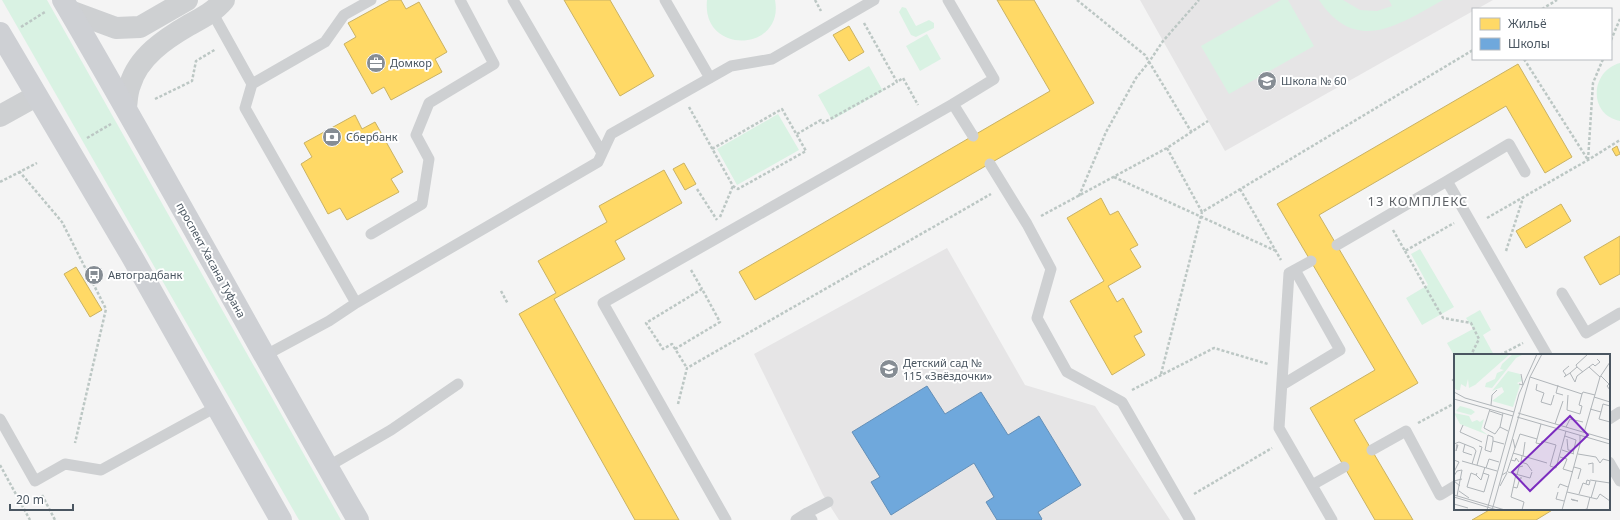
<svg xmlns="http://www.w3.org/2000/svg" width="1620" height="520" font-family="'Noto Sans',sans-serif">
<style>
.education{fill:#e6e5e6}
.green{fill:#d9f2e3}
.homes{fill:#ffd966;stroke:#c9b264}
.schools{fill:#6fa8dc;stroke:#648fb7}
.lines{fill:none;stroke-linecap:round;stroke-linejoin:round}
.path{stroke:#bcc7c4;stroke-width:2.5;stroke-dasharray:3 2;stroke-linecap:butt}
.lane{stroke:#ced0d2;stroke-width:11}
.street{stroke:#ced0d2;stroke-width:22}
.secondary{stroke:#ced0d4;stroke-width:22}
.labels{text-anchor:middle;stroke-width:4;stroke-linejoin:round;paint-order:stroke}
.poi-label{font-size:11px;fill:#4a5661;stroke:#fff;text-anchor:start}
.street-label{font-size:11px;fill:#4a5661;stroke:#fff}
.quarter-label{font-size:13px;letter-spacing:1px;fill:#5f6368;stroke:#fff}
.inset-road{fill:none;stroke:#b0b5b9;stroke-width:1}
.view{fill:#7b2cbf;fill-opacity:0.15;stroke:#7b2cbf;stroke-width:2}
.inset-edge{fill:none;stroke:#4a5661;stroke-width:2}
</style>
<rect width="100%" height="100%" fill="#f4f4f4"/>
<!-- education -->
<path class="education" d="M 1140,0 L 1493,0 L 1477,9 L 1473,9 L 1473,11 L 1225,151 Z
M 947,248 L 1025,385 L 1095,406 L 1170,520 L 839,520 L 823,495 L 754,354 Z"/>
<!-- green -->
<path class="green" d="M 2,0 L 47,0 L 341,520 L 299,520 Z
M 707,0 L 775,0 C 785,52 701,56 707,0 Z
M 1281,0 L 1288,0 L 1314,46 L 1229,94 L 1201,46 Z
M 1319,0 L 1343,0 L 1360,10 L 1377,11 L 1392,6 L 1389,0 L 1443,0 C 1398,25 1356,55 1319,0 Z
M 902,7 L 906,8 L 916,26 L 929,20 L 934,23 L 934,28 L 916,37 L 911,35 L 899,12 Z
M 927,34 L 941,59 L 920,71 L 906,46 Z
M 1620,63 L 1620,121 C 1588,115 1590,71 1620,63 Z
M 869,66 L 883,91 L 832,120 L 818,95 Z
M 778,114 L 799,150 L 737,185 L 717,149 Z
M 1420,249 L 1454,307 L 1422,325 L 1406,298 L 1428,285 L 1411,254 Z
M 1480,310 L 1491,330 L 1483,335 L 1494,355 L 1455,355 L 1455,357 L 1447,343 L 1473,329 L 1466,318 Z"/>
<!-- homes -->
<path class="homes" d="M 390,0 L 401,0 L 406,9 L 419,2 L 447,52 L 435,59 L 442,72 L 391,100 L 384,87 L 372,94 L 344,44 L 356,37 L 348,23 Z
M 564,0 L 610,0 L 654,76 L 620,96 Z
M 997,0 L 1034,0 L 1094,103 L 755,300 L 739,272 L 1050,91 Z
M 849,26 L 864,52 L 849,61 L 833,35 Z
M 1518,64 L 1572,157 L 1545,173 L 1506,106 L 1319,215 L 1418,383 L 1354,420 L 1413,520 L 1375,520 L 1310,408 L 1375,370 L 1277,204 Z
M 355,115 L 362,129 L 375,122 L 403,172 L 391,179 L 399,192 L 347,220 L 340,208 L 328,214 L 301,164 L 312,157 L 304,143 Z
M 1617,146 L 1620,154 L 1616,156 L 1612,149 Z
M 684,163 L 696,184 L 685,190 L 673,169 Z
M 664,170 L 682,203 L 615,241 L 625,259 L 554,299 L 679,520 L 635,520 L 519,314 L 556,293 L 538,261 L 607,222 L 599,206 Z
M 1101,198 L 1110,215 L 1118,211 L 1138,245 L 1130,249 L 1141,267 L 1108,286 L 1117,302 L 1123,298 L 1142,332 L 1134,336 L 1145,355 L 1112,375 L 1070,301 L 1104,281 L 1067,218 Z
M 1561,204 L 1571,221 L 1526,248 L 1516,231 Z
M 1620,236 L 1620,274 L 1600,285 L 1584,257 Z
M 76,267 L 102,310 L 90,317 L 64,274 Z
M 1491,509 L 1554,509 L 1536,520 L 1472,520 Z"/>
<!-- schools -->
<path class="schools" d="M 927,386 L 945,414 L 981,392 L 1008,435 L 1039,416 L 1081,485 L 1038,512 L 1042,519 L 1041,520 L 997,520 L 986,502 L 994,497 L 974,463 L 891,515 L 871,482 L 880,477 L 852,432 Z"/>
<g class="lines">
<!-- path -->
<path class="path" d="M 815,0 L 821,11
M 1077,0 L 1145,55 L 1192,133
M 1542,9 L 1557,0
M 864,23 L 897,82 L 903,78 L 918,105
M 21,27 L 45,12
M 1611,40 L 1620,19
M 1524,59 L 1588,160
M 155,99 L 192,81 L 196,61 L 216,49
M 689,107 L 733,186 L 738,189 L 806,151 L 782,109 L 712,149
M 797,134 L 821,120 L 823,123 L 897,82
M 87,138 L 111,124
M 1167,148 L 1202,212 L 1473,50
M 1588,160 L 1593,83 L 1603,59
M 19,171 L 62,222 L 106,309 L 75,443
M 1114,177 L 1276,251
M 0,182 L 37,163
M 697,189 L 717,220
M 1240,189 L 1281,260
M 1079,196 L 1106,132 L 1136,78 L 1149,62 L 1163,41 L 1199,0
M 1041,216 L 1167,148 L 1208,121
M 720,217 L 733,186
M 1487,218 L 1588,160 L 1620,140
M 1393,230 L 1405,251 L 1454,223
M 1405,251 L 1443,318 L 1471,323 L 1479,339 L 1471,355
M 1506,251 L 1523,198
M 691,270 L 702,289
M 501,291 L 508,304
M 675,349 L 720,322 L 702,289 L 646,323 L 663,349 L 672,344 L 687,368
M 1500,355 L 1523,343
M 1161,374 L 1202,212
M 1455,379 L 1453,380 L 1455,384
M 1132,390 L 1214,348 L 1268,364
M 678,404 L 687,368 L 991,194
M 1418,423 L 1455,403
M 0,465 L 30,520
M 1194,494 L 1272,448
M 42,495 L 55,520"/>
<!-- lane -->
<path class="lane" d="M 513,0 L 602,153
M 665,0 L 710,78
M 212,12 L 252,84
M 953,104 L 973,136
M 990,164 L 1027,224 L 1051,269 L 1037,318 L 1067,372 L 1122,402 L 1190,520
M 1447,181 L 1509,144 L 1525,172
M 371,234 L 422,204 L 429,159 L 416,135 L 429,103 L 494,64 L 460,0
M 1337,245 L 1447,181 L 1547,355
M 1311,261 L 1289,273 L 1279,428 L 1332,520
M 1562,293 L 1586,333 L 1620,313
M 356,303 L 245,108 L 252,84 L 325,42 L 344,15 L 371,0
M 264,356 L 329,321 L 356,303 L 598,162 L 611,134 L 731,66 L 772,59 L 874,0
M 1282,385 L 1340,350 L 1295,270
M 0,419 L 35,481 L 65,464 L 101,470 L 216,407
M 1609,419 L 1620,412
M 1372,450 L 1406,431 L 1440,495 L 1455,486
M 1609,462 L 1620,481
M 327,467 L 391,430 L 458,384
M 1312,485 L 1344,467
M 807,513 L 828,502
M 726,520 L 603,303 L 953,104 L 994,79 L 948,0
M 796,520 L 807,513 L 812,520"/>
<!-- street -->
<path class="street" d="M 70,11 L 116,28 L 140,27 L 187,0
M 126,107 C 127,100 127,92 130,85 C 138,57 165,39 189,25 C 202,18 214,12 224,0
M 0,116 L 36,96"/>
<!-- secondary -->
<path class="secondary" d="M 63,0 C 164,172 258,347 358,520
M 0,33 L 131,255 L 281,520"/>
</g>
<!-- icons -->
<defs>
<g id="office-disc" transform="scale(1)"><circle r="9.5" fill="#868d94" stroke="#fff"/><path d="M-6-3h4V-5.5h4V-3h4V5H-6ZM-1-4.5V-3h2v-1.5ZM-6 0V1H6V0Z" fill="#fff"/></g>
<g id="school-disc" transform="scale(1)"><circle r="9.5" fill="#868d94" stroke="#fff"/><path d="M0-5L7-2L0 1L-7-2ZM-4 1L0 2.5L4 1V4Q0 6-4 4Z" fill="#fff"/></g>
<g id="bank-disc" transform="scale(1)"><circle r="9.5" fill="#868d94" stroke="#fff"/><path d="M-6-4H6V4H-6ZM0-2.3a2.3 2.3 0 1 0 0 4.6a2.3 2.3 0 1 0 0-4.6Z" fill="#fff"/></g>
<g id="bus-disc" transform="scale(1)"><circle r="9.5" fill="#868d94" stroke="#fff"/><path d="M-5-6H5V4H4V6H2V4H-2V6H-4V4H-5ZM-3.5-4V0h7V-4ZM-3.5 1.2v1.5H-2V1.2ZM2 1.2v1.5H3.5V1.2Z" fill="#fff"/></g>
</defs>
<g fill-rule="evenodd">
<use href="#office-disc" x="376" y="63"/>
<use href="#school-disc" x="1267" y="81"/>
<use href="#bank-disc" x="332" y="137"/>
<use href="#bus-disc" x="94" y="275"/>
<use href="#school-disc" x="889" y="369"/>
</g>
<g class="labels">
<!-- poi labels -->
<g class="poi-label">
<text x="390" y="67">Домкор</text>
<text x="1281" y="85">Школа № 60</text>
<text x="346" y="141">Сбербанк</text>
<text x="108" y="279">Автоградбанк</text>
<text x="903" y="367">Детский сад №<tspan x="903" dy="13">115 «Звёздочки»</tspan></text>
</g>
<!-- street labels -->
<g class="street-label">
<text transform="translate(211 260) rotate(61)" y="4">проспект Хасана Туфана</text>
</g>
<!-- quarter labels -->
<g class="quarter-label">
<text x="1418" y="206">13 КОМПЛЕКС</text>
</g>
</g>
<!-- overview -->
<g transform="translate(1454 354)">
<rect width="156" height="156" fill="#f4f4f4"/>
<path d="M 0,0 L 56,0 L 21,31 L 15,34 L 14,25 L 12,33 L 7,30 L 6,36 L 3,36 L 0,34 ZM 59,0 L 68,1 L 62,4 L 38,34 L 31,33 L 32,29 L 41,25 L 43,19 L 50,16 L 46,15 L 48,10 ZM 54,17 L 66,20 L 68,27 L 63,29 L 66,31 L 59,53 L 38,47 L 50,38 L 48,33 L 38,37 ZM 6,52 L 17,55 L 21,58 L 17,61 L 2,57 ZM 0,59 L 15,62 L 18,68 L 23,66 L 26,68 L 30,65 L 27,76 L 34,81 L 6,70 Z" fill="#d9f2e3"/>
<path class="inset-road" d="M 143,5 L 146,8 L 141,12 L 139,10 L 135,13 L 146,23M 115,12 L 109,17 L 112,21 L 110,23 L 116,19 L 121,28 L 123,22 L 135,13M 123,13 L 122,11 L 134,0M 116,19 L 123,13 L 129,18M 147,22 L 155,30 L 153,32 L 156,36M 76,23 L 128,40 L 129,38 L 141,41M 65,30 L 69,31 L 67,20M 83,30 L 82,36 L 90,39 L 87,48 L 97,51 L 100,41M 104,31 L 102,39 L 109,41M 0,38 L 11,44 L 60,58M 114,41 L 113,56 L 126,60 L 128,52 L 125,51 L 128,40M 140,43 L 156,48M 0,45 L 59,62M 37,51 L 38,41 L 43,36M 36,55 L 30,74 L 41,80 L 46,73M 136,55 L 147,58 L 149,50 L 156,52M 36,57 L 48,61M 147,58 L 145,65 L 156,68M 49,59 L 46,73 L 54,77M 64,59 L 156,86M 63,63 L 156,90M 101,70 L 109,47M 9,71 L 6,78 L 28,88M 112,73 L 116,65 L 129,68M 130,79 L 146,23 L 156,8M 111,82 L 122,86 L 119,100M 83,85 L 82,89 L 87,90 L 88,87 L 102,91 L 96,112 L 102,114 L 112,77M 113,85 L 114,96 L 120,97M 39,87 L 37,98 L 31,96 L 34,81 L 39,83 L 39,87 L 50,90M 0,90 L 5,88 L 20,94 L 22,97 L 18,110M 11,90 L 9,98 L 18,101M 2,91 L 4,91 L 2,97 L 3,91M 61,94 L 66,80 L 83,85 L 87,70M 108,96 L 120,100M 59,99 L 93,109M 124,100 L 142,103 L 146,109 L 149,105 L 156,107M 68,102 L 67,108 L 73,110 L 78,117M 69,102 L 71,88M 106,103 L 113,105 L 109,115 L 119,118M 0,106 L 5,108 L 0,118M 57,106 L 61,107 L 62,104 L 65,108M 8,107 L 43,117M 134,110 L 139,109 L 139,119M 23,111 L 28,93 L 25,92M 120,113 L 127,115 L 124,125M 32,114 L 35,105 L 45,108M 54,118 L 76,124 L 78,118M 23,119 L 22,121 L 17,119 L 13,133 L 30,138 L 35,121 L 29,119M 62,120 L 57,143 L 70,148 L 68,156M 22,121 L 27,126 L 31,113M 48,121 L 53,118 L 61,94 L 59,85M 63,121 L 65,113 L 69,112M 0,122 L 3,117 L 8,116 L 3,142M 136,126 L 156,129M 6,132 L 0,127 L 8,125M 46,132 L 53,119M 59,133 L 63,134 L 66,124 L 68,124M 104,134 L 106,130 L 114,133M 5,137 L 15,144M 104,138 L 102,145 L 110,147M 113,138 L 143,145 L 146,140 L 156,147M 125,140 L 129,129 L 132,130 L 133,126 L 136,127 L 135,131 L 132,130M 0,141 L 51,156M 0,143 L 43,156M 137,144 L 142,127M 117,145 L 118,146 L 124,147 L 117,145M 0,150 L 14,154M 33,156 L 65,40 L 83,0M 38,156 L 76,23 L 88,0M 108,156 L 126,90 L 126,81M 129,156 L 133,155 L 136,143"/>
<path class="view" d="M 116,62 L 134,81 L 76,137 L 58,118 Z"/>
<rect width="156" height="156" class="inset-edge"/>
</g>
<!-- legend -->
<rect x="1472" y="8" width="140" height="52" fill="#ffffff" stroke="#b7bbc0"/>
<rect x="1480" y="18" width="20" height="12" fill="#ffd966" stroke="#b7bbc0"/>
<text x="1508" y="28" font-size="12" fill="#4a5661">Жильё</text>
<rect x="1480" y="38" width="20" height="12" fill="#6fa8dc" stroke="#b7bbc0"/>
<text x="1508" y="48" font-size="12" fill="#4a5661">Школы</text>
<!-- scale -->
<path d="M10 504v6h63v-6" fill="none" stroke="#4a5661" stroke-width="2"/>
<text x="16" y="504" font-size="12" fill="#4a5661" stroke="#ffffff" stroke-width="3" paint-order="stroke">20 m</text>
</svg>
